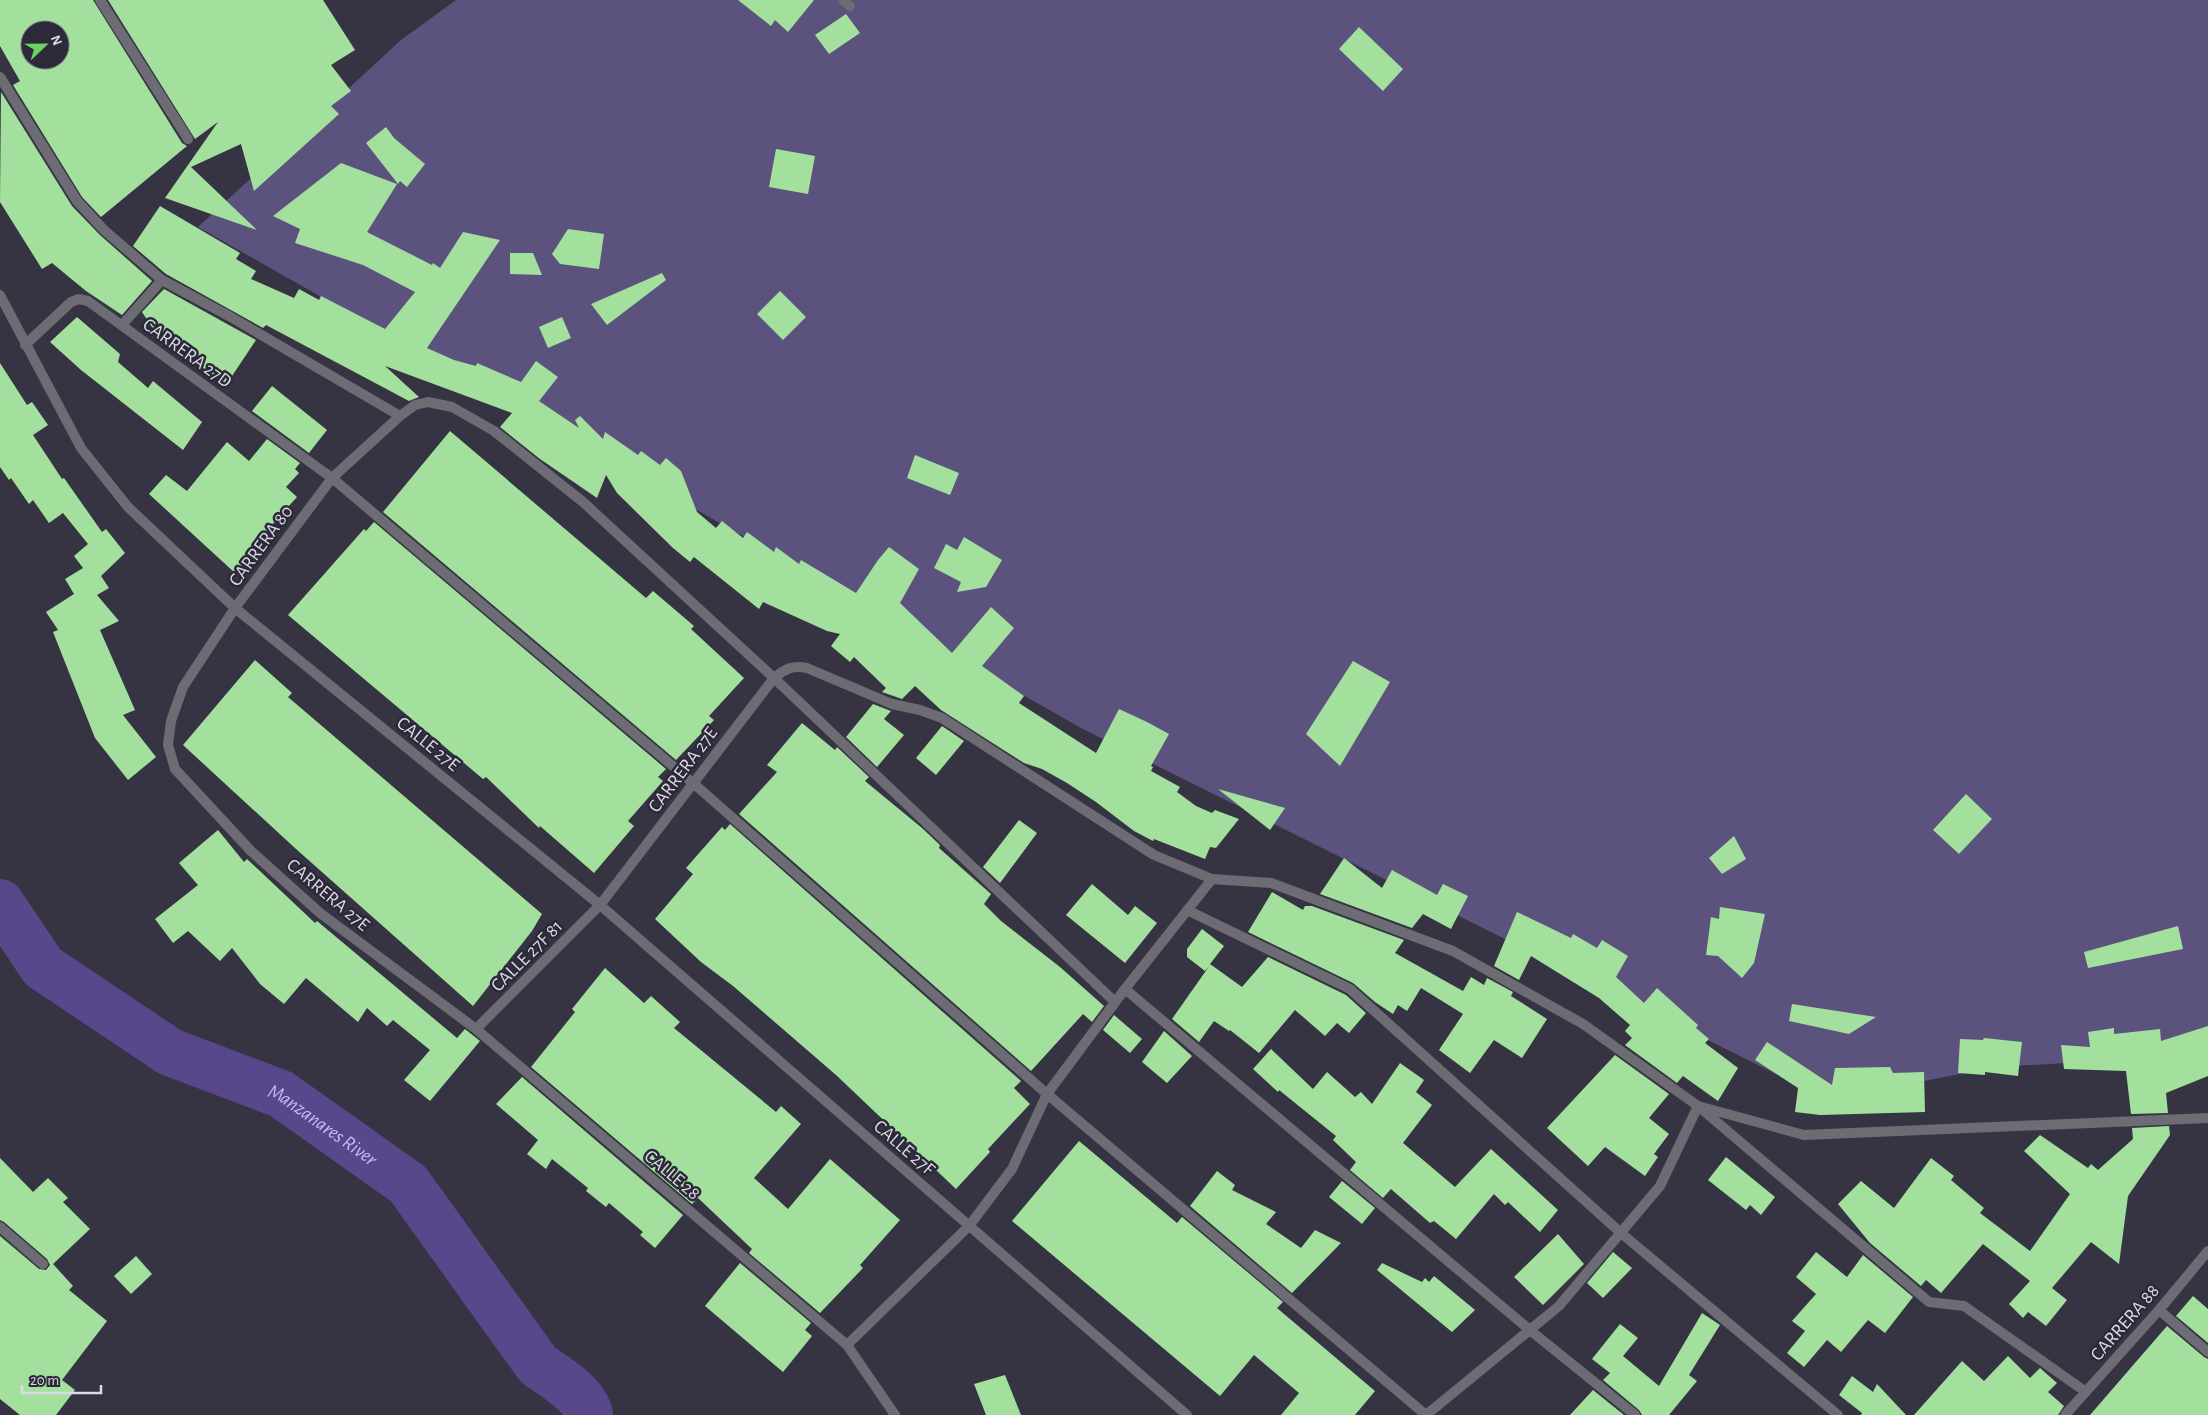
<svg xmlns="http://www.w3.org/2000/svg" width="2208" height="1415" font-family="'Alegreya Sans',sans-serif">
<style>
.green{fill:#5c527e}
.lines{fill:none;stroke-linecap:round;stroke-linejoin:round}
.river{stroke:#59478c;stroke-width:48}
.building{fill:#a3e09e;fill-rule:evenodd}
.street{stroke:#6d6c74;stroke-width:10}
.labels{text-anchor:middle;stroke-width:5;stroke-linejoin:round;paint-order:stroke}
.street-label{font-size:19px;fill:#dcdae4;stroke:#2c2a38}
.water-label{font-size:20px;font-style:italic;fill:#c6baf6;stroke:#2c2a38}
</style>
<rect width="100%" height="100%" fill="#363443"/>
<!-- green -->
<path class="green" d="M 456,0 L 2208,0 L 2208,1055 L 1995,1067 L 1828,1100 L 1081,728 L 198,227 L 401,40 Z"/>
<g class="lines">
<!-- river -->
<path class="river" id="s1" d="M 0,903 L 43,967 L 170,1052 L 281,1094 L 408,1184 L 538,1365 C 554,1376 585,1394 589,1415"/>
</g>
<!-- building -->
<path class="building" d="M 0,0 L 93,0 L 182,143 L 187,146 L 101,217 L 82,197 L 13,85 L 20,81 L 0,46 ZM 30,30 L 60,30 L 60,60 L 30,60 Z
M 108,0 L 323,0 L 355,50 L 331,65 L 351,91 L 331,106 L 339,114 L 254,191 L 241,144 L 191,167 L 257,230 L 165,198 L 218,122 L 195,139 Z
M 738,0 L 814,0 L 788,32 L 775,20 L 771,26 Z
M 846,14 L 860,33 L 829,54 L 815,35 Z
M 1359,27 L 1403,69 L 1383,91 L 1339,49 Z
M 1,92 L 72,206 L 100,235 L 152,281 L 122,315 L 86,291 L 52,263 L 42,269 L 0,202 Z
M 386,127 L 394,138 L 425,164 L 407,187 L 400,181 L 398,184 L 366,143 Z
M 776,149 L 815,156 L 808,194 L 769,187 Z
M 341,163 L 397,184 L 367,232 L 432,265 L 433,263 L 440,268 L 463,232 L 500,240 L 427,348 L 454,360 L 476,366 L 477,363 L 521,382 L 536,361 L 558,377 L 539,401 L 579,428 L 575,420 L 580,416 L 603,439 L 605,432 L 638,455 L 641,451 L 660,465 L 666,458 L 681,471 L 697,512 L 716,528 L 722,521 L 743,538 L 747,532 L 774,552 L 776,547 L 799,564 L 801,560 L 856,593 L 878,560 L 889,547 L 919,569 L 900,603 L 952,653 L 991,607 L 1014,628 L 982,666 L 1024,696 L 1019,703 L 1096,753 L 1119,709 L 1147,722 L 1169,734 L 1151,766 L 1153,767 L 1151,771 L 1180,787 L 1177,792 L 1196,806 L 1212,813 L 1215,810 L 1239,819 L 1216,848 L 1210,847 L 1205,859 L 1154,839 L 1153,841 L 1134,831 L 1096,802 L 1067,783 L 1042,769 L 1024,763 L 941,710 L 915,686 L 902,699 L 882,692 L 886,688 L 854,657 L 850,662 L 831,646 L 840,634 L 827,631 L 763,602 L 759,609 L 694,557 L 690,562 L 673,548 L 617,493 L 606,475 L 597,498 L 540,459 L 500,427 L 512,413 L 385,366 L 419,397 L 409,401 L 266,325 L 263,328 L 166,274 L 133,246 L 160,206 L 240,253 L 236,259 L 256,271 L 251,279 L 294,298 L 299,289 L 319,300 L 321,296 L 385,329 L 415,292 L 363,265 L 295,243 L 300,229 L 273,216 Z
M 568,229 L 604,234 L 599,269 L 560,264 L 552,254 Z
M 510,253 L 533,253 L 542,275 L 510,274 Z
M 662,273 L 666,280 L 607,325 L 591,304 Z
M 164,289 L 256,340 L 226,385 L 173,346 L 152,327 L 142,312 Z
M 780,291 L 806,317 L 783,340 L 757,314 Z
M 77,317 L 120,354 L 118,362 L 148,388 L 153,381 L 202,422 L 183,450 L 81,370 L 50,342 Z
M 562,317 L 571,338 L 548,348 L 539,327 Z
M 0,363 L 27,405 L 32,402 L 48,425 L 33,435 L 62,479 L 64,478 L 102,532 L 106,529 L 125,553 L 101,576 L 109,588 L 97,595 L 119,621 L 100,630 L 135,710 L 123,715 L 156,757 L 128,780 L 95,738 L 53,632 L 58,630 L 46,612 L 74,594 L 65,579 L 83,568 L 74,556 L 88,544 L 63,513 L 49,523 L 33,500 L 29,504 L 11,478 L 9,480 L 0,467 Z
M 272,386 L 327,430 L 309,453 L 252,411 Z
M 450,431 L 646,598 L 653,591 L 694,626 L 691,629 L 744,678 L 709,716 L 714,720 L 676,760 L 383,512 Z
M 267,439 L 300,463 L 295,469 L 299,473 L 286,487 L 297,497 L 269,528 L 272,532 L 235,573 L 149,494 L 166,475 L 187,491 L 227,442 L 249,461 Z
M 915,455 L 959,473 L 950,495 L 907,478 Z
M 374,522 L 666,769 L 658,777 L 663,781 L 628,821 L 634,826 L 594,873 L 540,826 L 539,828 L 486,777 L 483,779 L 288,615 L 364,529 L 366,531 Z
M 964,537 L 1002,560 L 986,587 L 957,592 L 961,582 L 934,568 L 946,544 L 957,550 Z
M 255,660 L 292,693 L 288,697 L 542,914 L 532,931 L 473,1006 L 296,849 L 183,745 Z
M 1353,661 L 1390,682 L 1340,766 L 1306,734 Z
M 873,704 L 891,711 L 884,719 L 904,735 L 877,767 L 846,737 Z
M 802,723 L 835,750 L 837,747 L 869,777 L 865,781 L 922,828 L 940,845 L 939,848 L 991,894 L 984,904 L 1001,921 L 1060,967 L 1104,1006 L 1092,1022 L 1083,1014 L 1031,1071 L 739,814 L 777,772 L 767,765 Z
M 942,726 L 964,741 L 936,775 L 916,758 Z
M 1218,789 L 1285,808 L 1270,830 Z
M 1966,794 L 1992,819 L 1959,854 L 1933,830 Z
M 1019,820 L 1037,833 L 1000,883 L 983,867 Z
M 730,824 L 1021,1081 L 1014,1088 L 1030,1104 L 988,1149 L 990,1152 L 956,1189 L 836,1075 L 733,986 L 701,962 L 655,919 L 693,874 L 686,868 L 722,827 L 725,830 Z
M 218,830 L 244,862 L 247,859 L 315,923 L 317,921 L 457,1038 L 465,1029 L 480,1041 L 430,1101 L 404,1080 L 430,1050 L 393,1020 L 387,1026 L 367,1008 L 358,1022 L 306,978 L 284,1004 L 260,984 L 232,948 L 220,961 L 188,931 L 173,943 L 155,919 L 198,885 L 179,863 Z
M 1734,836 L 1746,859 L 1722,874 L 1709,858 Z
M 1344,858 L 1382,888 L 1392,870 L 1437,895 L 1443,884 L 1468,896 L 1451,929 L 1423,914 L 1412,928 L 1320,894 Z
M 1092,884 L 1128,915 L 1135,906 L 1157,923 L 1125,963 L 1066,915 Z
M 1272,892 L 1303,910 L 1305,906 L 1312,906 L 1404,940 L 1395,953 L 1463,991 L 1471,977 L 1484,985 L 1487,978 L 1513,992 L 1511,996 L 1547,1019 L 1522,1058 L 1494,1040 L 1470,1073 L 1439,1050 L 1463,1014 L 1421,988 L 1407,1011 L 1398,1005 L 1393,1014 L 1375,1002 L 1353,983 L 1248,932 Z
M 1720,907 L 1765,914 L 1754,963 L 1742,978 L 1718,956 L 1706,955 L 1711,917 L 1719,919 Z
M 1517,912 L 1571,938 L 1573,934 L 1597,948 L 1602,940 L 1628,956 L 1616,977 L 1644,1003 L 1657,988 L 1698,1025 L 1696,1028 L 1709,1039 L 1705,1043 L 1738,1068 L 1718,1101 L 1683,1076 L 1677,1083 L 1625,1045 L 1632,1038 L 1625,1031 L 1630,1025 L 1599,998 L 1531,956 L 1519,980 L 1494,966 Z
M 2178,926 L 2183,949 L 2088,968 L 2084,952 Z
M 1202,929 L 1224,946 L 1210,964 L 1242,987 L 1268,957 L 1346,995 L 1366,1013 L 1349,1033 L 1337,1023 L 1325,1036 L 1295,1010 L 1259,1053 L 1230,1030 L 1229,1031 L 1214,1021 L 1199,1042 L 1172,1019 L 1210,965 L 1205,971 L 1187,957 L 1187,949 Z
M 605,968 L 644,1003 L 651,996 L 680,1022 L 674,1028 L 776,1112 L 781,1106 L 801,1124 L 754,1178 L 788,1209 L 830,1159 L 900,1220 L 860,1265 L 863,1268 L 820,1313 L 749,1253 L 752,1249 L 698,1198 L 692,1204 L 531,1067 L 575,1012 L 572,1009 Z
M 1792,1004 L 1876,1017 L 1849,1034 L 1789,1021 Z
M 1114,1015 L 1142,1039 L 1130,1053 L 1103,1030 Z
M 2208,1026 L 2208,1076 L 2166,1093 L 2168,1113 L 2131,1114 L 2126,1071 L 2064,1069 L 2061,1045 L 2090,1047 L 2088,1032 L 2114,1028 L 2114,1034 L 2160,1029 L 2161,1041 Z
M 1164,1031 L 1192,1056 L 1167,1083 L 1142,1062 Z
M 1984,1038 L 2022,1042 L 2018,1076 L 1985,1072 L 1985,1075 L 1958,1073 L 1960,1039 L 1983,1040 Z
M 1767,1042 L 1832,1085 L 1835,1068 L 1890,1067 L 1893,1073 L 1924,1072 L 1925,1112 L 1820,1115 L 1795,1112 L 1798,1088 L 1755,1060 Z
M 1271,1049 L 1313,1089 L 1327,1072 L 1355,1097 L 1361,1092 L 1372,1104 L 1400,1063 L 1424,1080 L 1416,1092 L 1432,1105 L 1403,1143 L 1455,1187 L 1491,1149 L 1558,1210 L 1540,1232 L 1508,1202 L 1505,1205 L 1494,1194 L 1456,1239 L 1434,1221 L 1430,1223 L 1391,1189 L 1383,1198 L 1350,1170 L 1356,1162 L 1333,1140 L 1336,1136 L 1279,1090 L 1278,1092 L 1253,1069 Z
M 1615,1055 L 1669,1094 L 1649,1118 L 1669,1134 L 1654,1154 L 1658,1157 L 1645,1176 L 1605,1147 L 1588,1166 L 1547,1128 Z
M 522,1077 L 683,1215 L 655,1248 L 640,1235 L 643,1232 L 609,1203 L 606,1207 L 586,1191 L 588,1188 L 552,1159 L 546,1169 L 527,1154 L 538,1140 L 496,1104 Z
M 2169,1126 L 2170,1135 L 2128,1196 L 2119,1264 L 2091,1242 L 2052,1288 L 2067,1300 L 2046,1326 L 2028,1312 L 2023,1318 L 2009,1304 L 2030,1281 L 1983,1244 L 1941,1293 L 1926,1280 L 1921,1286 L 1870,1243 L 1838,1204 L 1861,1181 L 1894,1208 L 1931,1158 L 1954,1176 L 1951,1180 L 1984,1208 L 1980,1213 L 2030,1251 L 2070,1194 L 2024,1151 L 2040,1135 L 2088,1168 L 2091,1164 L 2098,1170 L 2133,1139 L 2132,1128 Z
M 1079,1141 L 1177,1223 L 1182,1217 L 1283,1302 L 1277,1308 L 1375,1391 L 1355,1415 L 1281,1415 L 1299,1393 L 1254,1355 L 1220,1396 L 1012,1221 Z
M 1726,1157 L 1775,1197 L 1761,1215 L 1750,1205 L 1746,1210 L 1708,1180 Z
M 0,1158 L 33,1192 L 48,1178 L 68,1198 L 63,1202 L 90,1229 L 53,1264 L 73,1286 L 69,1290 L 107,1321 L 62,1380 L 75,1390 L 56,1415 L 20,1415 L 0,1399 L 0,1236 L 39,1269 L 46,1270 L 50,1265 L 47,1259 L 4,1222 L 0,1220 Z
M 1217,1171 L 1235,1185 L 1232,1190 L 1276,1212 L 1266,1224 L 1301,1248 L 1315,1230 L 1341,1243 L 1292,1293 L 1190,1206 Z
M 1342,1181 L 1375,1208 L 1362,1224 L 1329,1197 Z
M 1558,1234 L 1584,1264 L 1543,1305 L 1514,1277 Z
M 1613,1252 L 1632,1268 L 1603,1298 L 1587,1283 Z
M 1816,1252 L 1847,1277 L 1863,1255 L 1913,1297 L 1885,1333 L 1868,1320 L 1841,1352 L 1827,1340 L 1804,1367 L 1787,1353 L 1805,1331 L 1792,1321 L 1816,1294 L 1796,1277 Z
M 136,1256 L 152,1274 L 131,1294 L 114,1276 Z
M 740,1263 L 811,1323 L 805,1330 L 812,1336 L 783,1372 L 705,1306 Z
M 1382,1263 L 1422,1282 L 1425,1278 L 1429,1282 L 1434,1276 L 1475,1310 L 1452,1332 L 1377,1270 Z
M 2193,1296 L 2208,1309 L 2208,1343 L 2176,1316 Z
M 1702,1313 L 1720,1325 L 1689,1375 L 1697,1381 L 1669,1415 L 1642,1415 L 1639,1410 L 1603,1380 L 1610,1373 L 1592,1359 L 1620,1324 L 1638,1338 L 1623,1356 L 1659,1386 Z
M 2167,1326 L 2204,1357 L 2208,1359 L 2208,1415 L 2090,1415 Z
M 2008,1356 L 2030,1378 L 2040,1368 L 2057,1383 L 2048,1392 L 2064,1406 L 2058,1415 L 1914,1415 L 1962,1361 L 1984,1381 Z
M 1005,1375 L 1021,1415 L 986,1415 L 974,1384 Z
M 1852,1376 L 1873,1392 L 1877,1384 L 1906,1415 L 1861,1415 L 1862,1413 L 1839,1395 Z
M 1593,1390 L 1624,1415 L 1570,1415 Z"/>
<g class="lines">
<!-- street -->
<path class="street" d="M 100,0 L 188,139
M 843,0 L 850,6
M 0,77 L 77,201 L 104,230 L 162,280 L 229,316 L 400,416
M 0,295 L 81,448 L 128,507 L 235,608 L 600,905 L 1187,1415
M 122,325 L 162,280
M 25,345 L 71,302 L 79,299 L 88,301 L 332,478 L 693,783 L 1047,1094 L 1426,1415
M 1187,910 L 1350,989 L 1621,1233 L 1838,1415
M 1125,989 L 1531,1331 L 1635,1415
M 476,1029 L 600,905 L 774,678 C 785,669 792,665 807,668 L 892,704 L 920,710 L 942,718 L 1154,855 L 1212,879
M 0,1227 L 43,1264
M 2159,1310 L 2208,1352
M 847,1345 L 969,1226 L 1012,1169 L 1047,1094 L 1125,989 L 1212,879 L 1271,883 L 1453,951 L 1583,1024 L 1698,1106 L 1804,1135 L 2208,1118
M 895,1415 L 847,1345 L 476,1029 L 320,913 L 251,851 L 175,769 L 168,745 L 171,721 L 183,687 L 235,608 L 332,478 L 400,416 L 415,405 L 428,402 L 452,407 L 494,431 L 583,502 L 774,678 L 1115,1002
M 1426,1415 L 1559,1306 L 1660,1186 L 1698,1106 L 1929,1302 L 1964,1306 L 2086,1392
M 2065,1415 L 2159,1310 L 2208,1251"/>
</g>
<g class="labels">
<!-- street labels -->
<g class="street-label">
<text transform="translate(188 352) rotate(36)" y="7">CARRERA 27D</text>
<text transform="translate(260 545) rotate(-54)" y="7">CARRERA 80</text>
<text transform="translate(429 743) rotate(39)" y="7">CALLE 27E</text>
<text transform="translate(682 769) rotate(-53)" y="7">CARRERA 27E</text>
<text transform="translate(329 894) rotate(40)" y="7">CARRERA 27E</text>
<text transform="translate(526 955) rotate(-45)" y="7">CALLE 27F 81</text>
<text transform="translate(905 1147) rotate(41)" y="7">CALLE 27F</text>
<text transform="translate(673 1174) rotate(40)" y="7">CALLE 28</text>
<text transform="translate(2124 1322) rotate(-49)" y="7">CARRERA 88</text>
</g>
<!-- water labels -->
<g class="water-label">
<text dy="7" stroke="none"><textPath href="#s1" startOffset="400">Manzanares River</textPath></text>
</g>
</g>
<!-- north arrow -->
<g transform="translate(45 45) rotate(68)"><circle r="24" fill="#2c2a38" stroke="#72707d"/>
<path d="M0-4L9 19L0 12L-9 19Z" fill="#6ad364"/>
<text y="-8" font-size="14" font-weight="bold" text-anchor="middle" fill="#dcdae4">N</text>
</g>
<!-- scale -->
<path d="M22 1385v8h79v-8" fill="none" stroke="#dcdae4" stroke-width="2.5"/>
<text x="30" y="1385" font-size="15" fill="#dcdae4" stroke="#2c2a38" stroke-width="4" paint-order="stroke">20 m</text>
</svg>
